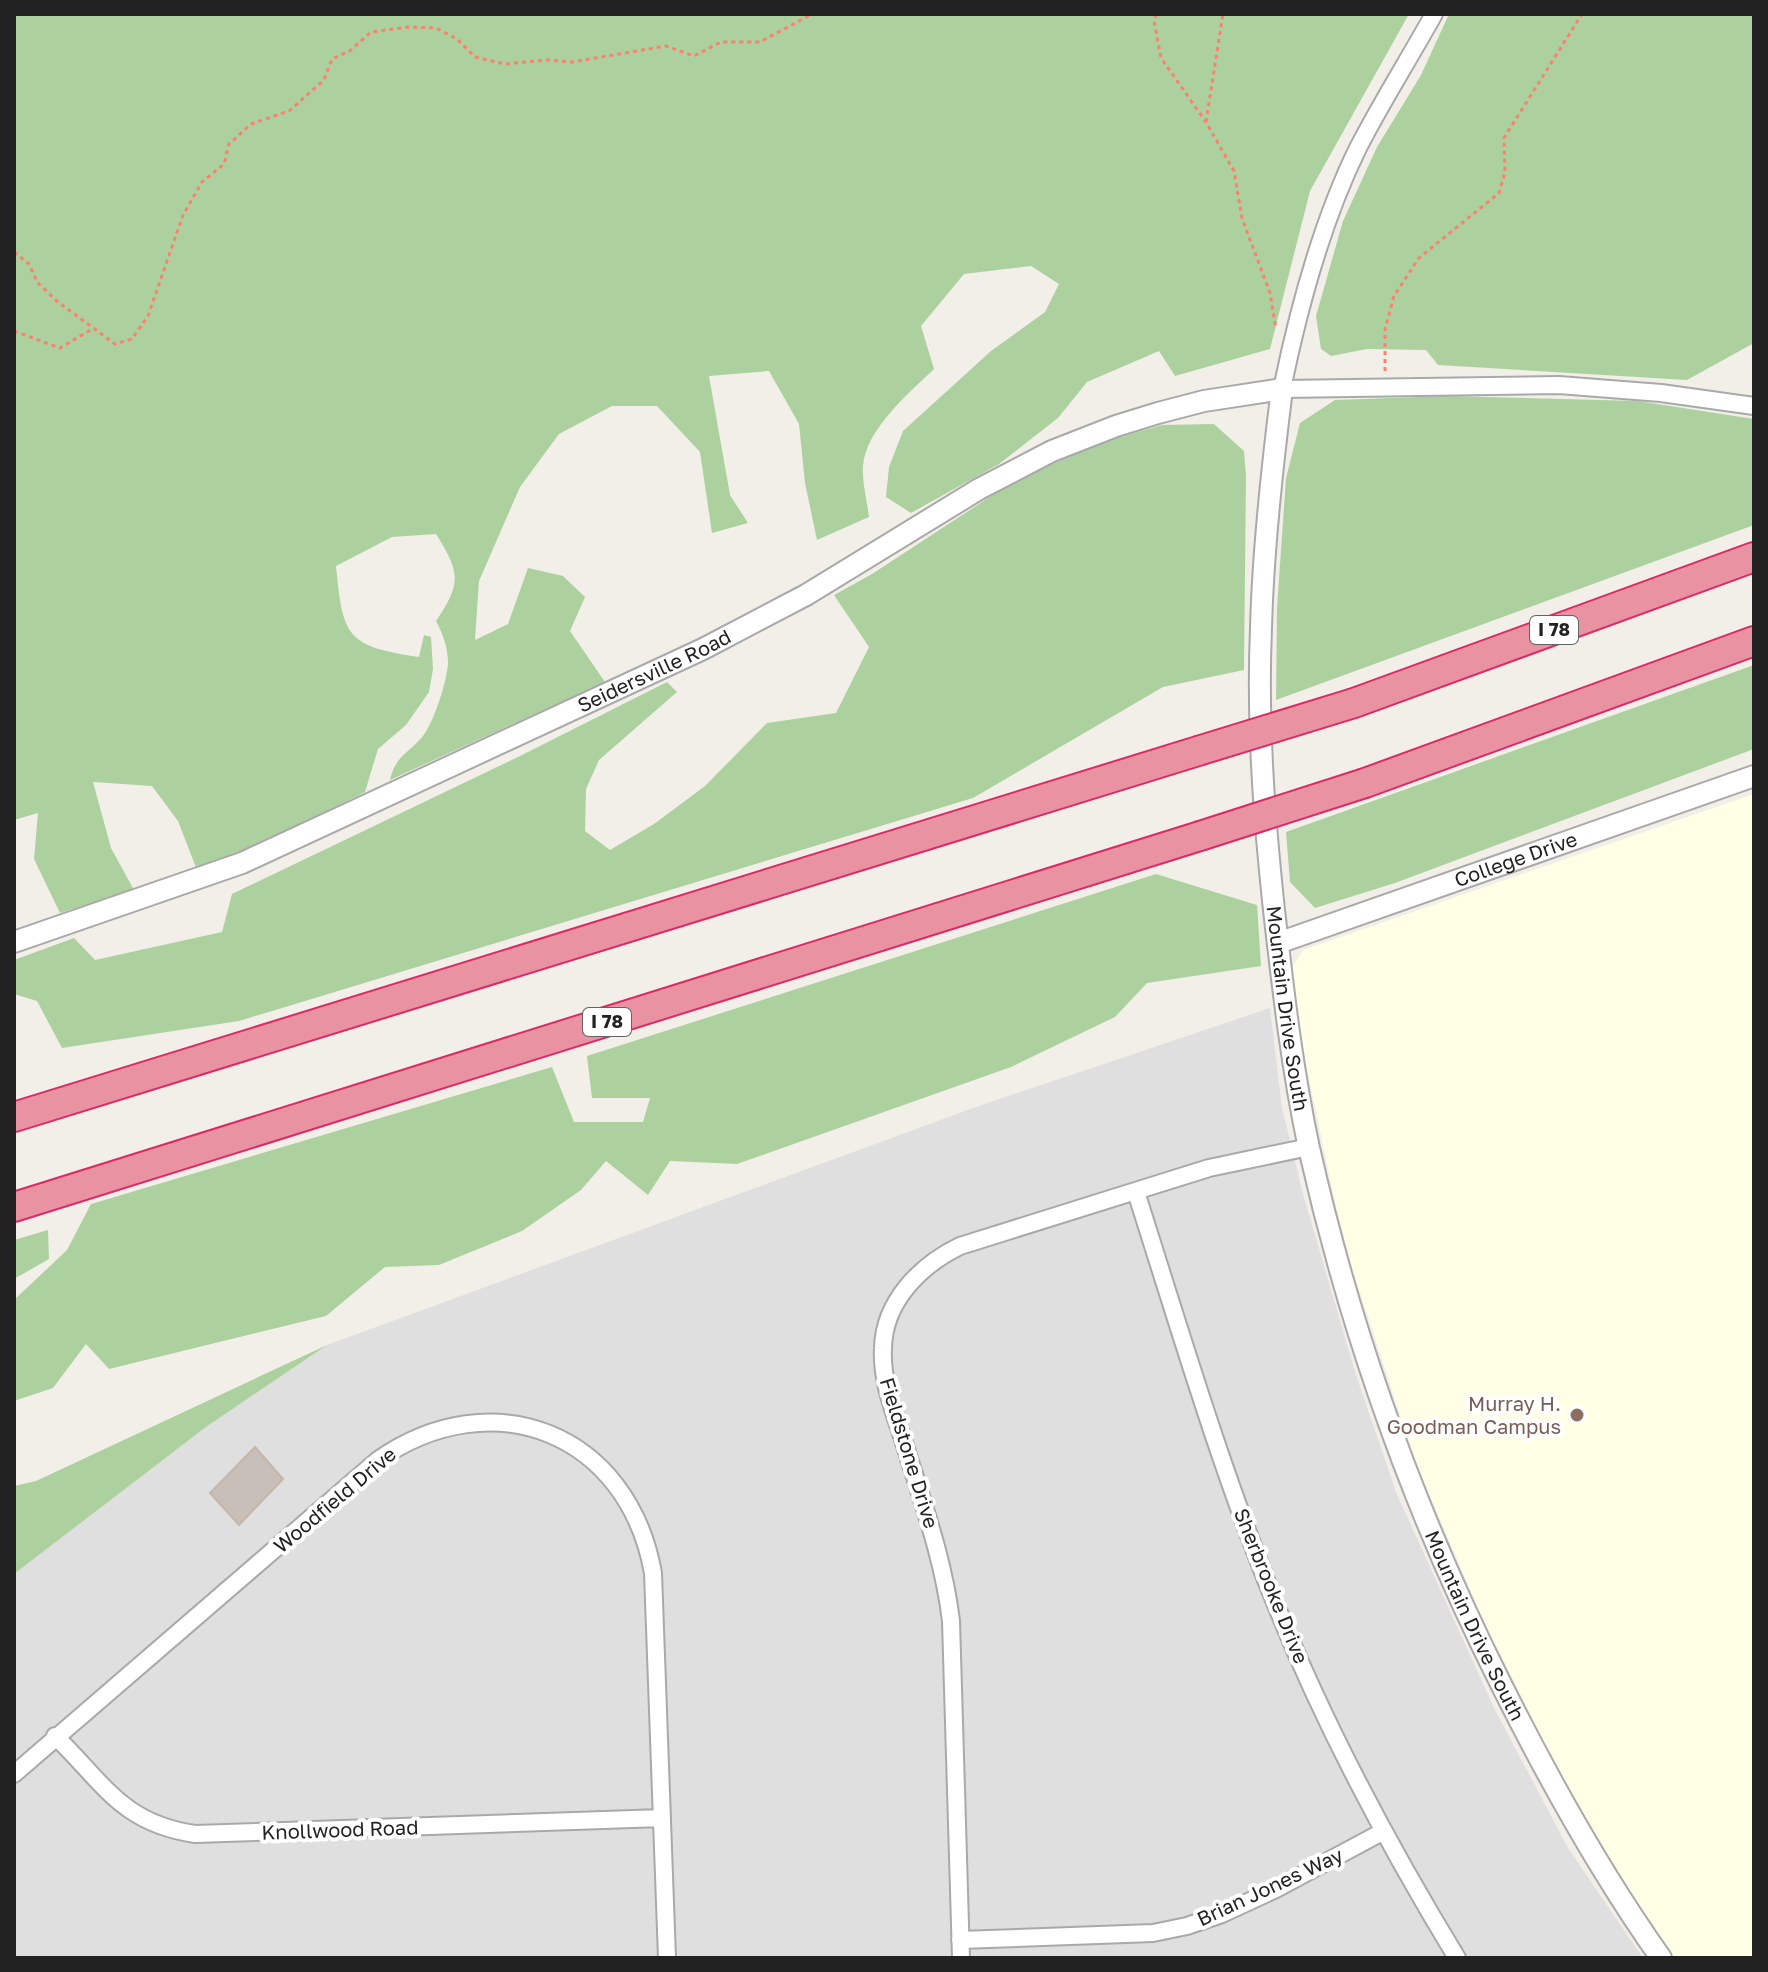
<svg xmlns="http://www.w3.org/2000/svg" width="1768" height="1972" font-family="'Golos Text',sans-serif">
<style>
.residential{fill:#e0dfdf}
.education{fill:#ffffe5}
.forest{fill:#add19e}
.building{fill:#c7bfb8;stroke:#c4b6ab;stroke-width:2}
.lines{fill:none;stroke-linecap:round;stroke-linejoin:round}
.minor-casing{stroke:#a9a9a9;stroke-width:20}
.tertiary-casing{stroke:#a9a9a9;stroke-width:24}
.motorway-casing{stroke:#dc2a67;stroke-width:32}
.path{stroke:#fa8072;stroke-width:3;stroke-dasharray:4 4;stroke-linecap:butt}
.minor{stroke:#fff;stroke-width:16}
.tertiary{stroke:#fff;stroke-width:20}
.motorway{stroke:#e892a2;stroke-width:28}
.motorway-bridge-casing{stroke:#dc2a67;stroke-width:32;stroke-linecap:butt}
.motorway-bridge{stroke:#e892a2;stroke-width:28}
.education-dot{fill:#8d6e63;stroke:#fff;stroke-width:3}
.labels{text-anchor:middle;stroke-width:8;stroke-linejoin:round;paint-order:stroke}
.shield{fill:#fff;stroke:#646464;stroke-width:2}
.shield-label{font-size:18px;font-weight:bold;fill:#222}
.street-label{font-size:20px;fill:#222;stroke:#fff}
.education-label{font-size:20px;fill:#785e54;stroke:#fff;text-anchor:end}
</style>
<rect width="100%" height="100%" fill="#f2efe9"/>
<!-- residential -->
<path class="residential" d="M 1270,1008 L 1282,1108 L 1303,1194 L 1356,1375 L 1396,1492 L 1495,1710 L 1568,1848 L 1643,1958 L 14,1958 L 14,1574 L 206,1427 L 327,1345 L 976,1107 Z"/>
<!-- education -->
<path class="education" d="M 1754,794 L 1754,1958 L 1674,1958 L 1636,1902 L 1561,1777 L 1485,1624 L 1416,1463 L 1353,1271 L 1335,1202 L 1301,1040 L 1292,968 L 1303,950 Z"/>
<!-- forest -->
<path class="forest" d="M 14,14 L 1409,14 L 1310,191 L 1270,349 L 1175,376 L 1159,351 L 1087,382 L 1058,418 L 999,464 L 911,513 L 886,497 L 889,467 L 903,431 L 991,351 L 1045,312 L 1059,284 L 1031,266 L 964,274 L 921,326 L 934,369 C 909,393 866,429 863,466 C 862,482 867,501 869,517 L 817,540 L 805,483 L 799,424 L 769,371 L 709,376 L 730,495 L 748,523 L 712,533 L 700,452 L 657,406 L 612,406 L 559,434 L 520,487 L 479,581 L 475,640 L 508,624 L 528,568 L 563,576 L 585,597 L 570,631 L 605,682 L 390,780 C 395,756 409,753 423,736 C 434,722 447,681 448,663 C 448,648 443,634 436,621 C 462,582 460,573 436,534 L 392,537 L 336,566 C 343,637 346,646 419,657 L 424,635 L 431,637 L 433,669 L 429,692 L 406,725 L 378,749 L 365,792 L 267,841 L 197,870 L 178,821 L 152,786 L 93,782 L 111,848 L 134,890 L 60,913 L 34,859 L 38,813 L 14,820 Z
M 1449,14 L 1754,14 L 1754,343 L 1687,380 L 1438,365 L 1426,350 L 1367,349 L 1331,356 L 1321,349 L 1316,316 L 1343,221 L 1377,147 L 1421,75 Z
M 1446,396 L 1638,401 L 1754,419 L 1754,525 L 1276,700 L 1277,608 L 1286,478 L 1300,423 L 1335,400 Z
M 1214,424 L 1244,451 L 1246,476 L 1244,670 L 1163,687 L 973,798 L 239,1021 L 62,1048 L 37,1001 L 14,994 L 14,960 L 74,938 L 95,960 L 222,932 L 232,894 L 520,756 L 667,682 L 677,692 L 599,760 L 586,789 L 585,831 L 610,850 L 654,824 L 705,786 L 767,723 L 836,713 L 869,647 L 834,595 L 872,574 L 1008,485 L 1093,445 L 1162,425 Z
M 1754,665 L 1754,749 L 1395,883 L 1315,908 L 1290,882 L 1286,832 Z
M 1156,874 L 1257,905 L 1261,966 L 1147,983 L 1115,1017 L 1011,1067 L 737,1164 L 670,1161 L 648,1195 L 606,1161 L 581,1190 L 522,1231 L 439,1265 L 385,1267 L 326,1316 L 109,1369 L 86,1344 L 53,1388 L 14,1401 L 14,1300 L 67,1250 L 91,1204 L 552,1067 L 574,1122 L 643,1122 L 650,1098 L 592,1098 L 587,1056 Z
M 48,1230 L 49,1259 L 14,1279 L 14,1240 Z
M 327,1345 L 206,1427 L 14,1574 L 14,1486 L 36,1481 Z"/>
<!-- building -->
<path class="building" d="M 255,1447 L 283,1479 L 239,1525 L 210,1493 Z"/>
<g class="lines">
<!-- minor casing -->
<g class="minor-casing">
<path id="minor" d="M 1434,14 C 1409,59 1381,103 1358,148 C 1323,219 1298,311 1282,389 L 1559,385 L 1661,393 L 1754,406
M 1136,1192 C 1179,1327 1219,1463 1272,1595 C 1322,1721 1387,1843 1457,1958
M 55,1736 C 104,1783 121,1823 195,1834 L 662,1818
M 14,1774 L 378,1460 C 493,1380 628,1433 653,1573 L 667,1958
M 960,1940 L 1153,1933 L 1187,1926 L 1222,1914 L 1276,1889 L 1384,1831
M 961,1958 L 951,1621 C 944,1562 924,1506 906,1449 C 896,1416 881,1383 883,1348 C 884,1301 921,1265 960,1246 L 1209,1168 L 1309,1147"/>
</g>
<!-- tertiary casing -->
<g class="tertiary-casing">
<g id="tertiary">
<path id="s1" d="M 14,942 L 242,863 L 703,649 L 806,595 L 979,489 L 1052,451 L 1116,426 L 1158,413 L 1204,401 L 1282,389 C 1272,468 1263,548 1261,628 C 1257,723 1264,816 1274,910 C 1283,989 1292,1069 1309,1148 C 1351,1334 1416,1516 1502,1686 C 1549,1780 1600,1872 1661,1958"/>
<path id="s2" d="M 1278,943 L 1754,776"/>
</g>
</g>
<!-- motorway casing -->
<g class="motorway-casing">
<path id="motorway" d="M 1354,703 L 1754,557
M 1365,783 L 1754,641
M 14,1117 L 1198,751
M 14,1207 L 1200,836"/>
</g>
<!-- path -->
<path class="path" d="M 1156,14 L 1154,21 L 1161,58 L 1206,122 L 1234,171 L 1242,218 L 1270,293 L 1276,329
M 1206,122 L 1223,14
M 14,252 L 29,264 L 37,282 L 58,302 L 115,344 L 132,339 L 148,316 L 183,215 L 202,182 L 224,164 L 229,144 L 251,124 L 289,111 L 324,80 L 332,59 L 351,50 L 371,32 L 409,27 L 436,28 L 457,39 L 475,57 L 505,64 L 546,60 L 572,62 L 666,46 L 694,56 L 721,42 L 760,42 L 812,14
M 14,331 L 60,348 L 94,328
M 1385,371 L 1385,329 L 1394,296 L 1419,258 L 1499,193 L 1505,172 L 1504,138 L 1582,14"/>
<!-- minor -->
<use href="#minor" class="minor"/>
<!-- tertiary -->
<use href="#tertiary" class="tertiary"/>
<!-- motorway -->
<use href="#motorway" class="motorway"/>
<!-- motorway-bridge casing -->
<g class="motorway-bridge-casing">
<path id="motorway-bridge" d="M 1198,751 L 1354,703
M 1200,836 L 1365,783"/>
</g>
<!-- motorway-bridge -->
<use href="#motorway-bridge" class="motorway-bridge"/>
</g>
<!-- markers -->
<circle class="education-dot" cx="1577" cy="1415" r="8"/>
<g class="labels">
<!-- shield labels -->
<g class="shield">
<rect x="1530" y="616" width="48" height="28" rx="6"/>
<rect x="583" y="1008" width="48" height="28" rx="6"/>
</g>
<g class="shield-label">
<text x="1554" y="636">I 78</text>
<text x="607" y="1028">I 78</text>
</g>
<!-- street labels -->
<g class="street-label">
<text dy="7" stroke="none"><textPath href="#s1" startOffset="696">Seidersville Road</textPath></text>
<text dy="7" stroke="none"><textPath href="#s2" startOffset="252">College Drive</textPath></text>
<text dy="7" stroke="none"><textPath href="#s1" startOffset="2012">Mountain Drive South</textPath></text>
<text transform="translate(909 1453) rotate(73)" y="7">Fieldstone Drive</text>
<text transform="translate(335 1500) rotate(-40)" y="7">Woodfield Drive</text>
<text transform="translate(1271 1586) rotate(68)" y="7">Sherbrooke Drive</text>
<text dy="7" stroke="none"><textPath href="#s1" startOffset="2660">Mountain Drive South</textPath></text>
<text transform="translate(340 1830) rotate(-2)" y="7">Knollwood Road</text>
<text transform="translate(1270 1887) rotate(-25)" y="7">Brian Jones Way</text>
</g>
<!-- education labels -->
<g class="education-label">
<text x="1561" y="1411">Murray H.<tspan x="1561" dy="23">Goodman Campus</tspan></text>
</g>
</g>
<!-- border -->
<rect width="1768" height="1972" fill="none" stroke="#222222" stroke-width="32"/>
</svg>
